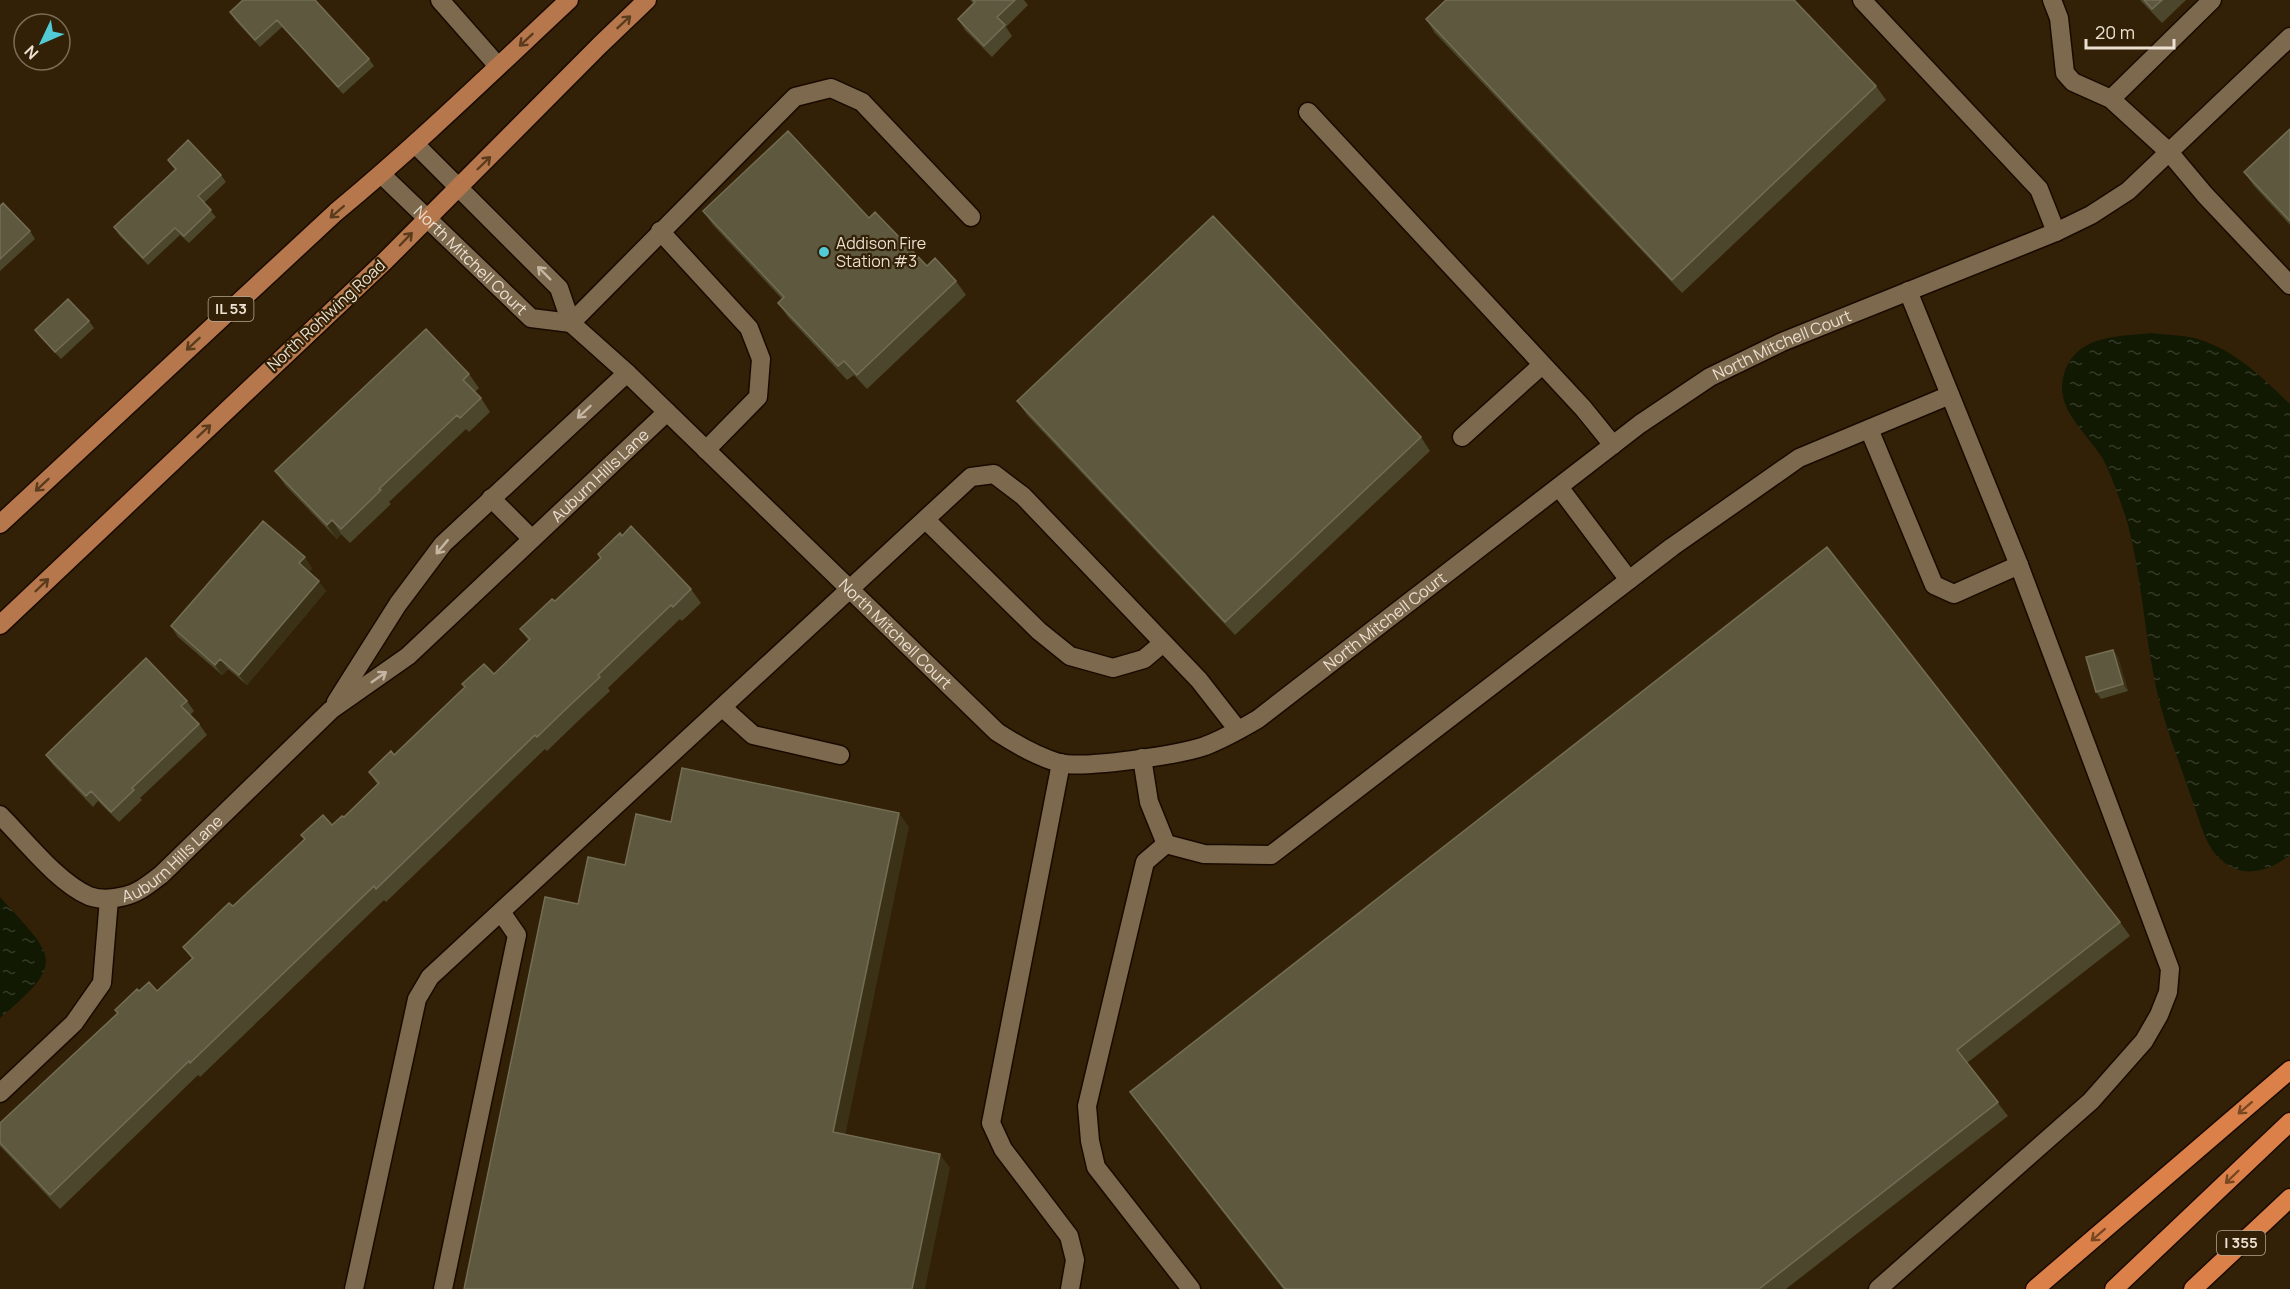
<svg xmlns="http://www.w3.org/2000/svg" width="2290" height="1289" font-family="Manrope,sans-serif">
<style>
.water{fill:url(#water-ripples)}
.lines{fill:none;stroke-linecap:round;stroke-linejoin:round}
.minor-casing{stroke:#190a00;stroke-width:21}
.major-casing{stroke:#190a00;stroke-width:21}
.highway-casing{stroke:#190a00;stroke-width:21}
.minor{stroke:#7d694e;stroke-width:18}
.major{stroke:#b6774c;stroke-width:18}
.highway{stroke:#dc804a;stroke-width:18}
.wall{fill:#4c472c}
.shaded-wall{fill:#3a3116}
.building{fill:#5d583e;stroke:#736d55;stroke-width:1.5}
.oneway{stroke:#5a3b1b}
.oneway2{stroke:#c4b6a3}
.oneway3{stroke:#764721}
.poi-dot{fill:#52cbd7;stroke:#322106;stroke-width:2}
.labels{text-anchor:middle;stroke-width:4.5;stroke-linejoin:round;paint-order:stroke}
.shield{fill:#322106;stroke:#b4a794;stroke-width:1.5}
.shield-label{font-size:15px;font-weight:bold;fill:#ebe0d1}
.poi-label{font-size:16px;fill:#ebe0d1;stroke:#322106;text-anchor:start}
.street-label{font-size:16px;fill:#ebe0d1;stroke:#322106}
</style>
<defs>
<pattern id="water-ripples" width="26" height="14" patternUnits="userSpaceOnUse" patternTransform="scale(1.5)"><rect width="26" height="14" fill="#111903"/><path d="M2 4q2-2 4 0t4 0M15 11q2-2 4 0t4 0" fill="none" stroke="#343a27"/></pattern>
</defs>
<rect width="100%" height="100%" fill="#322106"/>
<!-- water -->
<path class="water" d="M 2151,333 C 2167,335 2184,335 2198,339 C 2236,351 2262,377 2290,404 L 2290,855 C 2267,873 2240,880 2217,856 C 2204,842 2197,812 2190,794 C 2177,755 2161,717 2154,677 C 2144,627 2141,575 2128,525 C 2123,508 2112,477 2104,461 C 2089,434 2053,410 2064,374 C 2077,334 2117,337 2151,333 Z
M 0,897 C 54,957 68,961 0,1018 Z"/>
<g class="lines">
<!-- minor casing -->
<g class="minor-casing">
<g id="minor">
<path d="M 440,0 L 498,66"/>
<path d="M 1862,0 L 2039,189 L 2056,232"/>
<path d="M 2052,0 L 2059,18 L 2065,73 L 2073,82 L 2111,99 L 2169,152 L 2205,195 L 2290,285"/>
<path d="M 2111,99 L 2212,0"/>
<path d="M 1308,112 L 1583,408 L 1613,445"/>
<path id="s1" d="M 415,144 L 559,288 L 571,323 L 627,373 L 997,732 C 1017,745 1036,756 1059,763 C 1084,769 1179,755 1205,746 C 1223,739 1241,729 1258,719 L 1640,424 L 1710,377 L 1782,342 L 2056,232 L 2091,215 L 2128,191 L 2290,37"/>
<path id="s2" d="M 382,175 L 531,318 L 571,323"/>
<path d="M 660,231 L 749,328 L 761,359 L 758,397 L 706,450"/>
<path d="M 571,323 L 795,97 L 831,88 L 862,102 L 971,217"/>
<path d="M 1869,429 L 1934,585 L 1954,594 L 2019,565"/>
<path d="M 1462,437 L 1542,365"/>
<path d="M 1559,487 L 1629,580"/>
<path d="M 491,498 L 532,539"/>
<path d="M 926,520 L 1039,631 L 1070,656 L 1113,668 L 1144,659 L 1163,643"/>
<path d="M 336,702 L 398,604 L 443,544 L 627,373"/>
<path d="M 723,708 L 753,735 L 840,755"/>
<path d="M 1142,758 L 1149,802 L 1166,844 L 1204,854 L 1271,855 L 1672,547 L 1799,458 L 1950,395"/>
<path d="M 1061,763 L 991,1123 L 1003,1149 L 1069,1236 L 1075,1260 L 1070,1289"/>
<path id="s3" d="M 0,815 C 25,840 57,882 89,896 C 100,900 114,899 125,896 C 139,893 150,883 161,875 L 331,710 L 408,656 L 667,412"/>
<path d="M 1166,844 L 1145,862 L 1087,1106 L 1090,1141 L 1096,1167 L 1191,1289"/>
<path d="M 0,1093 L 74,1023 L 102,983 L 109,899"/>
<path d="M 354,1289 L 417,999 L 430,977 L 971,477 L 994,474 L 1023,496 L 1199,680 L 1238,730"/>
<path d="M 443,1289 L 517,935 L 501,912"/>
<path d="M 1878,1289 L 2091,1101 L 2144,1041 L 2159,1015 L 2168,992 L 2170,969 L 2019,565 L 1908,291"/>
</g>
</g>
<!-- major casing -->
<g class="major-casing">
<path id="major" d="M 0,524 L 336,212 C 417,145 492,72 569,0
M 0,625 L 385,261 L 600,45 L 647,0"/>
</g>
<!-- highway casing -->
<g class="highway-casing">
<path id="highway" d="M 2035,1289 L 2290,1070
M 2114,1289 L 2290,1122
M 2193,1289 L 2290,1198"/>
</g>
<!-- minor -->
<use href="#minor" class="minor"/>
<!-- major -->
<use href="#major" class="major"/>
<!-- highway -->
<use href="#highway" class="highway"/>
</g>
<!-- wall -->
<path class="wall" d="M 243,0 L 369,59 L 374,66 L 343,94 L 282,27 L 260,47 L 235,20 L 230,12 Z
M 970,0 L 1024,0 L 1028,5 L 1006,27 L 1012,36 L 992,57 L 965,30 L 958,19 L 973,3 Z
M 2140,0 L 2186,0 L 2162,23 Z
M 1426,19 L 1876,86 L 1886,100 L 1682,293 L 1435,33 Z
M 2290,129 L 2290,225 L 2254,186 L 2244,172 Z
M 168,160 L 221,175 L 226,182 L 204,203 L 216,217 L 189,243 L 180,235 L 148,265 L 119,235 L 114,227 L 175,170 Z
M 0,206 L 30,231 L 35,239 L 0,271 Z
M 703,211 L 869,218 L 927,266 L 956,281 L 966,295 L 867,389 L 854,375 L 847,380 L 788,317 L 778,303 L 782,299 L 713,225 Z
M 89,321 L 94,328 L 61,359 L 40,337 L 35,330 Z
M 469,374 L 479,388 L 475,392 L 481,398 L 490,412 L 469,432 L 466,429 L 389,502 L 391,504 L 350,543 L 341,534 L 337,539 L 285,485 L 275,471 Z
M 1017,401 L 1421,437 L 1430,451 L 1235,635 L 1027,415 Z
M 598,554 L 691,589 L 701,603 L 682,621 L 680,619 L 608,688 L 610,691 L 576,723 L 547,751 L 545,749 L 386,902 L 384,900 L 200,1077 L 198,1075 L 60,1209 L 0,1146 L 0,1123 L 118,1014 L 115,1010 L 139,991 L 157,991 L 192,959 L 183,947 L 233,906 L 304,839 L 301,835 L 332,825 L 344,817 L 377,784 L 369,772 L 394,755 L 494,674 L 528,640 L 520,629 L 555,601 L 601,558 Z
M 312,568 L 309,572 L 326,591 L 247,685 L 228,669 L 222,675 L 178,637 L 171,626 Z
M 2113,650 L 2118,657 L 2128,691 L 2101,699 L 2096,692 Z
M 187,701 L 194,711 L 190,715 L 199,724 L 207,735 L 140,798 L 142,800 L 119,822 L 98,801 L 93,807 L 53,765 L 46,755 Z
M 2120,922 L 2130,936 L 1967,1063 L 2008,1116 L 1786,1289 L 1283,1289 L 1140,1106 L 1130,1092 Z"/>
<!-- shaded-wall -->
<path class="shaded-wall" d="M 332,520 L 341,534 L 337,539 L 327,525 Z
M 305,557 L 312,568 L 307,574 L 299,563 Z
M 319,581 L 326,591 L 247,685 L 239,675 Z
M 2113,650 L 2118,657 L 2128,691 L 2123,684 Z
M 220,659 L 228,669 L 222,675 L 215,665 Z
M 899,813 L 909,827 L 843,1146 L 833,1132 Z
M 940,1154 L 950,1168 L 925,1289 L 912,1289 Z"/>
<!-- building -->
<path class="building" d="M 243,0 L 315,0 L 369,59 L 338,87 L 277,20 L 255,40 L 230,12 Z
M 973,0 L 1015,0 L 997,17 L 1005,25 L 984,46 L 958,19 L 975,2 Z
M 1446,0 L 1794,0 L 1876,86 L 1672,280 L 1426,19 Z
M 2144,0 L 2162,0 L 2152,9 Z
M 2290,129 L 2290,221 L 2244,172 Z
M 788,131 L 869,218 L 875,212 L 927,266 L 935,258 L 956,281 L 857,375 L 844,361 L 838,366 L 778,303 L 784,297 L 703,211 Z
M 188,140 L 221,175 L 198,196 L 211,210 L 184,236 L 175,228 L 143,258 L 114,227 L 176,169 L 168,160 Z
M 3,203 L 30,231 L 0,259 L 0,206 Z
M 1213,216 L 1421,437 L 1225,622 L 1017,401 Z
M 68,299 L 89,321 L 55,352 L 35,330 Z
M 426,329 L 469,374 L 463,380 L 481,398 L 460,418 L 457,415 L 379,489 L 381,490 L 341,529 L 332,520 L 327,525 L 275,471 Z
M 263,521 L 305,557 L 299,563 L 319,581 L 239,675 L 220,659 L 215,665 L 171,626 Z
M 631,526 L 691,589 L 673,607 L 671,605 L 598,675 L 600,677 L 566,709 L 537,737 L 535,735 L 376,889 L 374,886 L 190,1063 L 189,1061 L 50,1195 L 0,1143 L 0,1123 L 118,1013 L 115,1010 L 137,989 L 139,991 L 149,982 L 157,991 L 193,958 L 183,947 L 229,903 L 233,906 L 305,839 L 301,835 L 323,815 L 332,825 L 342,816 L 344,817 L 379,783 L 369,772 L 391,751 L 394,755 L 465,687 L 462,684 L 484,664 L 494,674 L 530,639 L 520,629 L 552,599 L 555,601 L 601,558 L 598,554 L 620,533 L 622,536 Z
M 1827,547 L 2120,922 L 1957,1050 L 1998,1102 L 1759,1289 L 1285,1289 L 1130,1092 Z
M 2113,650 L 2123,684 L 2096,692 L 2086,657 Z
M 146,658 L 187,701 L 181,706 L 199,724 L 132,788 L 134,790 L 111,812 L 91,791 L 86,796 L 46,755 Z
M 682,768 L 899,813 L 833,1132 L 940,1154 L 912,1289 L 464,1289 L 545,897 L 578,904 L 588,857 L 625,865 L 636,814 L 671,822 Z"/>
<!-- one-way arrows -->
<defs><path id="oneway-shaft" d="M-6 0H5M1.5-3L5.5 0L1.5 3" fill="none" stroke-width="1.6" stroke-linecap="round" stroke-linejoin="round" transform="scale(1.5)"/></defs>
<g class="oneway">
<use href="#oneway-shaft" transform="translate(624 22) rotate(-43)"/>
<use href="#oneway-shaft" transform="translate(526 40) rotate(137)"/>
<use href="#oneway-shaft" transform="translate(484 163) rotate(-44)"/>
<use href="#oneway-shaft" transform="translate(337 212) rotate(139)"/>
<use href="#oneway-shaft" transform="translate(406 239) rotate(-46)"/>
<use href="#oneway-shaft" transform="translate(193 344) rotate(137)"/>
<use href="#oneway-shaft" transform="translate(204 431) rotate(-43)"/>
<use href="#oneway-shaft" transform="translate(42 485) rotate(137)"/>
<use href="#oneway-shaft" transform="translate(42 585) rotate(-44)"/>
</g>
<g class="oneway2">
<use href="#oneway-shaft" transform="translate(544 273) rotate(-135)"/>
<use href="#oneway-shaft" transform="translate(584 412) rotate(137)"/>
<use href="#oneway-shaft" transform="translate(442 547) rotate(130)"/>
<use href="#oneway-shaft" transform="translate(379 677) rotate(-35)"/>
</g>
<g class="oneway3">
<use href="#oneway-shaft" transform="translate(2245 1108) rotate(139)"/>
<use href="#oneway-shaft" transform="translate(2232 1177) rotate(136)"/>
<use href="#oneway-shaft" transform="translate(2098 1235) rotate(139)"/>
</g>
<!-- markers -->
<circle class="poi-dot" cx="824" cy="252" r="6"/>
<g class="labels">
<!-- shield labels -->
<g class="shield">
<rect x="208.5" y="297" width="45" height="24" rx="4.5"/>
<rect x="2217" y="1231" width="48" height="24" rx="4.5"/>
</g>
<g class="shield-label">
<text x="231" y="314">IL 53</text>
<text x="2241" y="1248">I 355</text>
</g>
<!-- poi labels -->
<g class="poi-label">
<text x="836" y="249">Addison Fire<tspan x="836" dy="18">Station #3</tspan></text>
</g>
<!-- street labels -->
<g class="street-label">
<text dy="6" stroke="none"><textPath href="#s2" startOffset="123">North Mitchell Court</textPath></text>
<text transform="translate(326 315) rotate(-43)" y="6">North Rohlwing Road</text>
<text dy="6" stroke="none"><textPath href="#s1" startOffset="1754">North Mitchell Court</textPath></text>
<text dy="6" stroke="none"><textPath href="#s3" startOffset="794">Auburn Hills Lane</textPath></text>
<text dy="6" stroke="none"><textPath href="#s1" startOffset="1268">North Mitchell Court</textPath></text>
<text dy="6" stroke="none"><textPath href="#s1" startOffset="690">North Mitchell Court</textPath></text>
<text dy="6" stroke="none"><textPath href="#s3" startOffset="218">Auburn Hills Lane</textPath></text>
</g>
</g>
<!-- north arrow -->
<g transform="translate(42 42) rotate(226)"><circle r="28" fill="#322106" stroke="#7c6d57" stroke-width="1.5"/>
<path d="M0-4.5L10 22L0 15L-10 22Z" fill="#52cbd7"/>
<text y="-9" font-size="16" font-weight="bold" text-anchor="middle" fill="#ebe0d1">N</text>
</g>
<!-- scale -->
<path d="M2086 39v9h88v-9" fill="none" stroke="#ebe0d1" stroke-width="3"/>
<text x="2095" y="39" font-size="18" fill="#ebe0d1" stroke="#322106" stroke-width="4.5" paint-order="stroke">20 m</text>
</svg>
